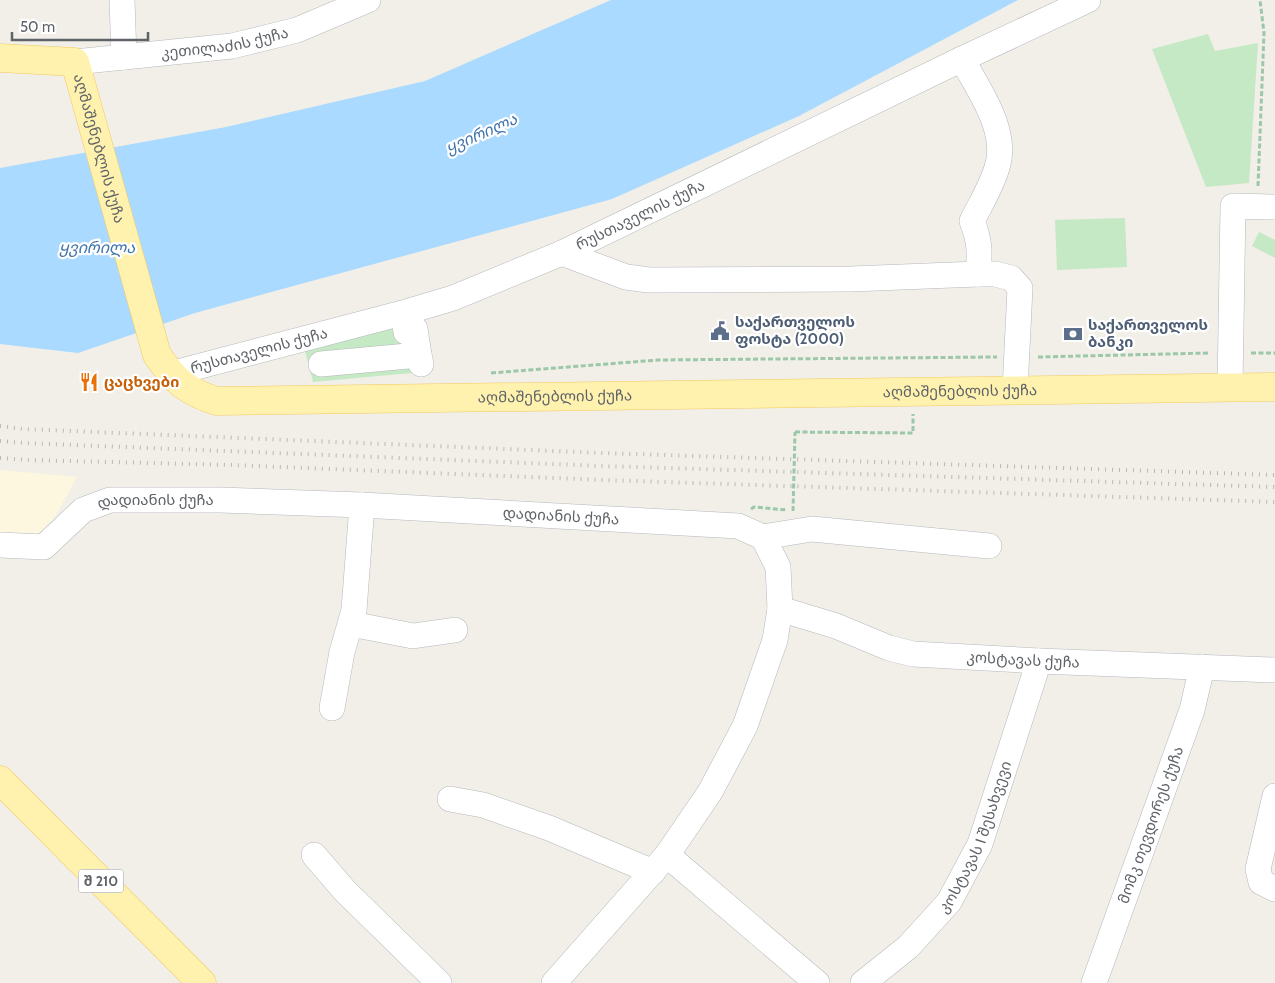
<svg xmlns="http://www.w3.org/2000/svg" width="1275" height="983" font-family="Cabin,'Noto Sans Georgian',sans-serif">
<style>
.commercial{fill:#fef7e0}
.green{fill:#c5e8c5}
.water{fill:#aadaff}
.lines{fill:none;stroke-linecap:round;stroke-linejoin:round}
.minor-casing{stroke:#b5b8bc;stroke-width:26}
.major-casing{stroke:#f2c960;stroke-width:29}
.path{stroke:#9cc7a9;stroke-width:3;stroke-dasharray:5 2.5;stroke-linecap:butt}
.minor{stroke:#fff;stroke-width:25}
.major{stroke:#fff2af;stroke-width:28}
.rail{stroke:#b6b7b8;stroke-width:4;stroke-dasharray:1 6;stroke-linecap:butt}
.path-bridge{stroke:#9cc7a9;stroke-width:3;stroke-dasharray:5 2.5;stroke-linecap:butt}
.labels{text-anchor:middle;stroke-width:4.5;stroke-linejoin:round;paint-order:stroke}
.shield{fill:#fff;stroke:#8f9295;stroke-width:1}
.shield-label{font-size:14px;font-weight:bold;fill:#5f6368}
.street-label{font-size:15px;fill:#5f6368;stroke:#fff}
.service-label{font-size:15px;font-weight:bold;fill:#4e5e75;stroke:#fff;text-anchor:start}
.food-label{font-size:15px;font-weight:bold;fill:#c56008;stroke:#fff;text-anchor:start}
.water-label{font-size:16px;font-style:italic;fill:#4174aa;stroke:#fff}
</style>
<rect width="100%" height="100%" fill="#f1efe8"/>
<!-- commercial -->
<path class="commercial" d="M 0,470 L 77,477 L 55,517 L 31,541 L 0,541 Z"/>
<!-- green -->
<path class="green" d="M 1208,34 L 1215,51 L 1258,43 L 1249,183 L 1206,187 L 1152,49 Z
M 1125,218 L 1127,267 L 1057,270 L 1055,220 Z
M 1259,232 L 1275,240 L 1275,258 L 1252,246 Z
M 419,319 L 433,371 L 313,382 L 305,351 Z"/>
<!-- water -->
<path class="water" d="M 611,0 L 1018,0 L 799,116 L 612,199 L 195,313 L 78,353 L 0,344 L 0,168 L 226,127 L 425,81 Z"/>
<g class="lines">
<!-- minor casing -->
<g class="minor-casing">
<g id="minor">
<path d="M 122,0 L 124,57"/>
<path d="M 962,59 C 978,89 1007,128 998,164 C 993,184 981,203 972,221 C 980,241 980,252 978,274"/>
<path id="s1" d="M 75,62 L 232,46 L 297,30 L 368,0"/>
<path d="M 562,253 L 626,277 L 649,280 L 851,279 L 978,274 L 995,274 L 1011,278 L 1020,288 L 1015,390"/>
<path d="M 405,323 L 406,332 L 415,329 L 419,355"/>
<path d="M 321,364 L 419,355 L 421,364"/>
<path id="s2" d="M 170,374 L 406,312 L 453,298 L 562,253 L 962,59 L 1088,0"/>
<path d="M 1230,387 L 1233,206 L 1275,207"/>
<path d="M 763,537 L 812,529 L 989,546"/>
<path id="s3" d="M 0,545 L 44,547 L 83,510 L 110,500 L 220,500 L 362,505 L 738,526 L 763,537 L 778,567 L 780,609 L 775,640 L 745,726 L 710,792 L 667,855 L 554,983"/>
<path id="s4" d="M 780,609 L 836,626 L 889,648 L 913,654 L 1039,661 L 1275,670"/>
<path d="M 351,624 L 413,636 L 455,630"/>
<path d="M 332,708 L 342,652 L 354,610 L 362,505"/>
<path d="M 1275,796 L 1258,869 L 1261,882 L 1275,889"/>
<path d="M 450,799 L 483,805 L 549,828 L 653,872"/>
<path d="M 314,855 L 345,891 L 439,983"/>
<path d="M 667,855 L 817,983"/>
<path id="s5" d="M 863,983 L 908,947 L 949,902 L 980,844 L 1039,661"/>
<path id="s6" d="M 1094,983 L 1192,710 L 1202,667"/>
</g>
</g>
<!-- major casing -->
<g class="major-casing">
<g id="major">
<path id="s7" d="M 0,58 L 75,62 L 157,355 C 175,381 186,391 216,401 L 1275,387"/>
<path d="M 0,780 L 202,983"/>
</g>
</g>
<!-- path -->
<path class="path" d="M 1258,186 L 1264,33 L 1260,0
M 1251,353 L 1275,353
M 1038,357 L 1209,353
M 491,373 L 658,360 L 997,357
M 795,432 L 913,433 L 913,414
M 751,509 L 754,507 L 787,510"/>
<!-- minor -->
<use href="#minor" class="minor"/>
<!-- major -->
<use href="#major" class="major"/>
<!-- rail -->
<path class="rail" d="M 0,426 L 23,429 L 603,453 L 1275,475
M 0,441 L 24,443 L 603,466 L 1275,487
M 0,458 L 28,460 L 231,465 L 604,480 L 1275,502"/>
<!-- path-bridge -->
<path class="path-bridge" d="M 793,511 L 795,432"/>
</g>
<!-- icons -->
<defs>
<g id="civic-bare" transform="scale(1.5)"><path d="M-.6-6.5H3V-4.5H.6V-3L4-1V1h2V6H-6V1h2V-1L-.6-3ZM-1.2 2.5V6h2.4V2.5Z" fill="#5c6f8a" stroke="#fff" stroke-width="2.5" paint-order="stroke"/></g>
<g id="bank-bare" transform="scale(1.5)"><path d="M-6-4H6V4H-6ZM0-2.3a2.3 2.3 0 1 0 0 4.6a2.3 2.3 0 1 0 0-4.6Z" fill="#5c6f8a" stroke="#fff" stroke-width="2.5" paint-order="stroke"/></g>
<g id="restaurant-bare" transform="scale(1.5)"><path d="M-5-6h1v4h1v-4h1v4h1v-4h1v5L-1.5 .5V6h-2V.5L-5-1ZM5-6V6H3V1.5H1.5Q1.5-4 5-6Z" fill="#e8710a" stroke="#fff" stroke-width="2.5" paint-order="stroke"/></g>
</defs>
<g fill-rule="evenodd">
<use href="#civic-bare" x="720" y="331"/>
<use href="#bank-bare" x="1073" y="334"/>
<use href="#restaurant-bare" x="89" y="382"/>
</g>
<g class="labels">
<!-- shield labels -->
<rect class="shield" x="78.5" y="869.5" width="45" height="23" rx="4"/>
<g class="shield-label">
<text x="101" y="886">შ 210</text>
</g>
<!-- street labels -->
<g class="street-label">
<text dy="5" stroke="none"><textPath href="#s1" startOffset="151">კეთილაძის ქუჩა</textPath></text>
<text dy="5" stroke="none"><textPath href="#s7" startOffset="165">აღმაშენებლის ქუჩა</textPath></text>
<text dy="5" stroke="none"><textPath href="#s2" startOffset="498">რუსთაველის ქუჩა</textPath></text>
<text dy="5" stroke="none"><textPath href="#s2" startOffset="92">რუსთაველის ქუჩა</textPath></text>
<text dy="5" stroke="none"><textPath href="#s7" startOffset="1200">აღმაშენებლის ქუჩა</textPath></text>
<text dy="5" stroke="none"><textPath href="#s7" startOffset="795">აღმაშენებლის ქუჩა</textPath></text>
<text dy="5" stroke="none"><textPath href="#s3" startOffset="172">დადიანის ქუჩა</textPath></text>
<text dy="5" stroke="none"><textPath href="#s3" startOffset="578">დადიანის ქუჩა</textPath></text>
<text dy="5" stroke="none"><textPath href="#s4" startOffset="251">კოსტავას ქუჩა</textPath></text>
<text dy="5" stroke="none"><textPath href="#s6" startOffset="168">მომკ თევდორეს ქუჩა</textPath></text>
<text dy="5" stroke="none"><textPath href="#s5" startOffset="189">კოსტავას I შესახვევი</textPath></text>
</g>
<!-- service labels -->
<g class="service-label">
<text x="735" y="327">საქართველოს<tspan x="735" dy="17">ფოსტა (2000)</tspan></text>
<text x="1088" y="330">საქართველოს<tspan x="1088" dy="17">ბანკი</tspan></text>
</g>
<!-- food labels -->
<g class="food-label">
<text x="104" y="387">ცაცხვები</text>
</g>
<!-- water labels -->
<g class="water-label">
<text transform="translate(481 133) rotate(-24)" y="6">ყვირილა</text>
<text x="97" y="253">ყვირილა</text>
</g>
</g>
<!-- scale -->
<path d="M12 32v8h136v-8" fill="none" stroke="#5f6368" stroke-width="2.5"/>
<text x="20" y="32" font-size="15" fill="#5f6368" stroke="#ffffff" stroke-width="4" paint-order="stroke">50 m</text>
</svg>
